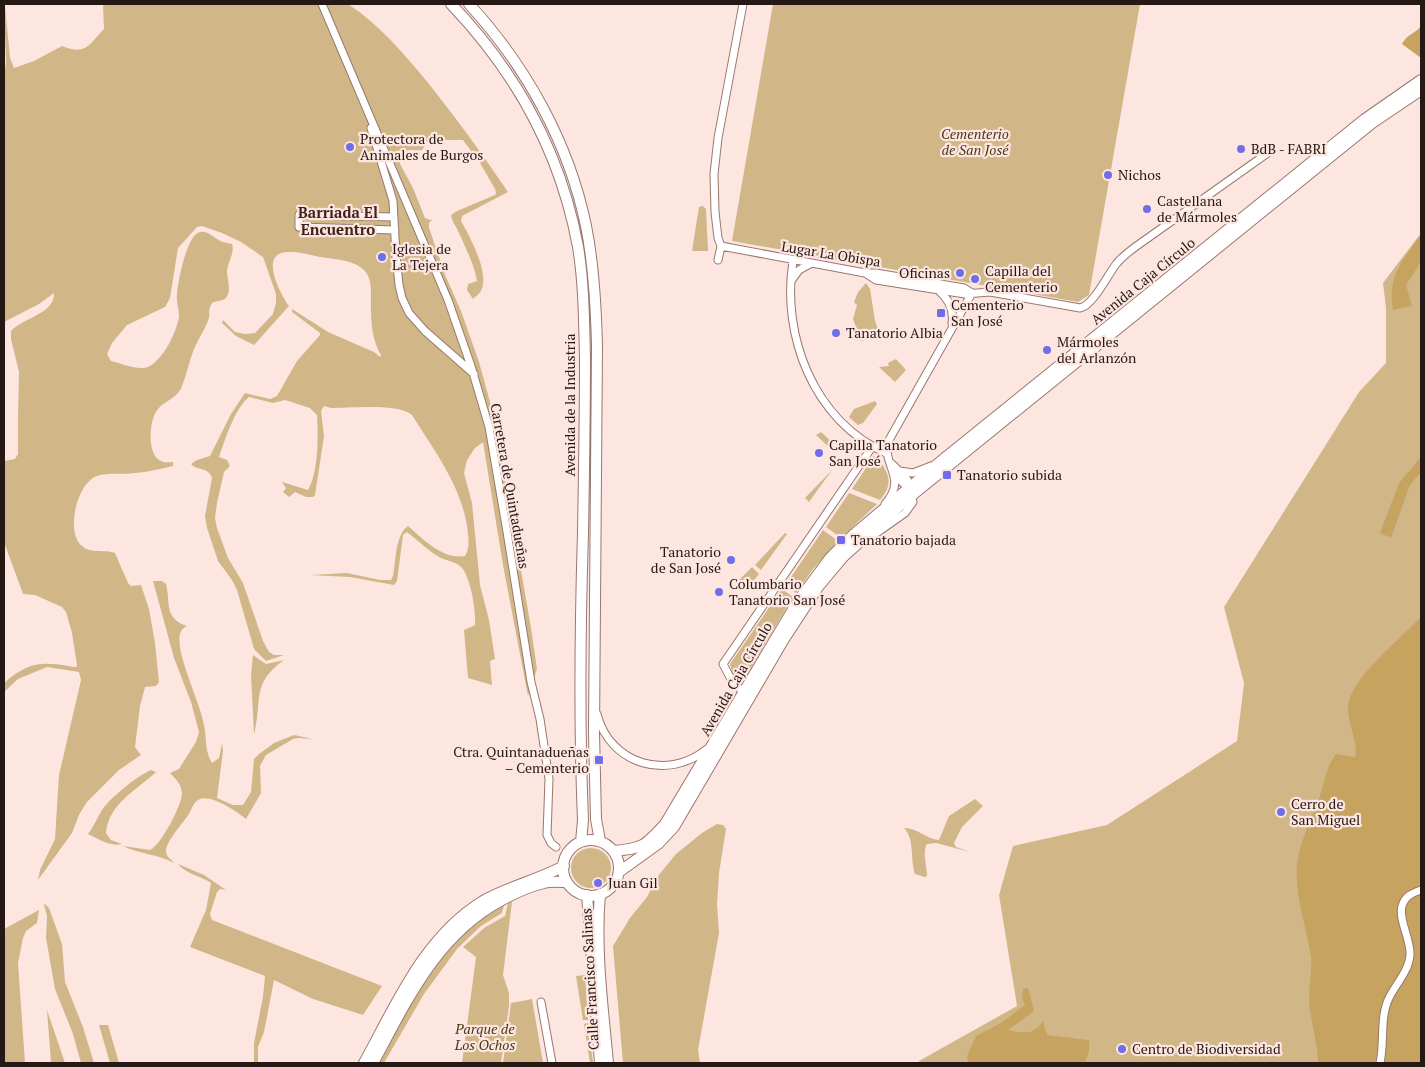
<svg xmlns="http://www.w3.org/2000/svg" width="1425" height="1067" font-family="'PT Serif',serif">
<style>
.green{fill:#d1b788}
.forest{fill:#c7a360}
.lines{fill:none;stroke-linecap:round;stroke-linejoin:round}
.street-casing{stroke:#99776e;stroke-width:9}
.secondary-casing{stroke:#99776e;stroke-width:12}
.street{stroke:#fff;stroke-width:7}
.secondary{stroke:#fff;stroke-width:10}
.poi-dot{fill:#6f6de7;stroke:#fde6e0;stroke-width:2}
.labels{text-anchor:middle;stroke-width:4.5;stroke-linejoin:round;paint-order:stroke}
.park-label{font-size:14px;font-style:italic;fill:#473719;stroke:#fde6e0}
.poi-label{font-size:14px;fill:#251815;stroke:#fde6e0;text-anchor:start}
.street-label{font-size:14px;fill:#251815;stroke:#fde6e0}
.neighbourhood-label{font-size:15px;font-weight:bold;fill:#3e221a;stroke:#fde6e0}
</style>
<rect width="100%" height="100%" fill="#fde6e0"/>
<!-- green -->
<path class="green" d="M 4,4 L 5,6 L 10,58 L 14,68 L 34,61 L 62,46 C 87,56 89,44 104,29 L 103,4 L 348,4 C 380,25 405,55 429,84 C 457,119 483,155 508,192 L 462,216 L 461,221 C 470,237 490,273 481,291 C 479,294 475,297 473,299 L 467,290 L 468,284 L 477,281 C 474,264 466,249 459,233 C 456,226 452,222 451,215 L 457,211 L 495,195 L 496,193 L 495,189 L 480,163 L 463,140 L 429,140 L 422,150 C 411,151 406,147 399,157 L 400,164 L 413,188 L 425,218 L 430,220 L 433,219 L 429,223 L 429,228 L 446,277 L 461,311 L 479,362 L 495,420 L 531,628 L 537,669 L 528,696 L 503,565 L 483,442 L 475,448 L 467,460 L 464,473 L 472,503 L 480,585 L 489,620 L 495,659 L 490,661 L 492,685 L 468,678 L 464,630 L 475,625 C 476,611 471,579 462,568 C 457,562 448,561 441,558 C 428,551 419,541 407,532 L 403,535 L 397,581 L 394,585 L 350,577 L 310,575 L 347,573 L 380,580 L 391,580 L 393,576 C 396,561 395,535 408,526 C 423,539 443,560 465,556 C 469,549 469,542 468,534 C 464,489 435,452 412,415 C 398,403 350,408 331,408 L 324,406 L 321,411 L 324,436 L 315,495 L 313,497 L 306,497 L 295,492 L 289,497 L 283,492 L 286,488 L 282,482 L 308,490 C 319,471 318,436 317,415 L 310,408 L 285,400 L 273,403 L 249,397 C 235,408 225,439 219,457 L 227,460 L 230,466 L 224,472 L 217,503 L 215,518 L 217,528 L 228,558 L 243,583 L 263,641 L 269,652 L 274,655 L 284,655 L 266,661 L 254,649 L 237,590 L 232,580 L 218,561 L 207,528 L 205,516 L 212,478 C 209,467 197,471 191,464 L 197,460 L 210,456 L 231,414 L 245,393 L 270,399 L 277,396 L 297,361 L 320,335 L 320,333 L 292,312 L 292,309 L 328,332 L 374,352 L 380,357 L 381,355 C 373,342 371,325 371,310 C 370,298 374,280 364,270 C 354,260 334,259 320,257 C 310,255 300,252 290,252 C 257,251 280,293 289,306 L 254,345 L 236,336 L 222,323 L 223,320 L 235,332 L 245,334 L 255,333 L 273,314 L 276,303 L 276,294 L 263,257 L 241,242 L 222,233 L 202,226 L 197,227 L 178,248 L 170,298 L 165,307 L 127,325 L 112,343 L 107,354 L 111,361 C 121,363 138,371 148,367 C 163,360 177,332 179,316 C 179,309 176,301 177,294 C 178,281 187,234 200,232 C 208,231 211,236 217,239 C 221,242 227,243 232,244 C 235,253 228,261 227,271 C 227,280 232,290 226,298 C 223,301 216,301 212,303 C 208,310 210,312 209,318 C 206,327 198,340 194,349 C 189,361 187,374 182,386 C 177,400 163,400 156,412 C 149,423 147,455 161,461 C 164,463 169,462 173,462 L 173,466 C 160,469 148,472 135,473 C 122,475 109,472 97,476 C 77,483 65,532 82,546 C 90,554 105,549 115,553 L 128,583 L 131,586 L 141,585 L 149,609 L 155,643 L 159,682 L 156,686 L 145,687 L 140,706 L 135,747 L 141,755 L 119,770 L 86,803 L 79,815 L 72,833 L 38,880 L 40,870 L 55,839 L 59,775 L 81,680 L 79,672 L 47,667 L 18,679 L 4,692 L 4,683 C 28,662 42,661 73,667 L 76,667 L 77,665 L 72,633 L 66,612 L 62,607 L 35,595 L 23,594 L 4,542 L 4,461 L 15,459 L 18,454 L 18,417 L 19,372 L 11,339 L 11,331 C 22,318 55,314 54,293 L 39,304 L 4,322 L 4,74 L 6,63 Z
M 773,4 L 1140,4 L 1089,295 L 1078,302 L 732,241 Z
M 703,206 L 706,209 L 708,251 L 692,251 L 699,207 Z
M 1421,233 L 1421,1063 L 919,1063 L 919,1061 L 1017,1006 L 999,895 L 1013,846 L 1107,825 L 1237,741 L 1244,683 L 1224,607 L 1359,392 L 1386,363 L 1386,308 L 1383,283 Z
M 866,283 L 870,289 L 875,321 L 880,334 L 861,341 L 853,319 L 857,305 L 854,302 L 858,292 Z
M 896,359 L 906,370 L 895,382 L 879,367 L 889,366 L 888,363 Z
M 875,401 L 877,404 L 863,423 L 858,425 L 849,417 L 854,409 Z
M 821,432 L 833,443 L 830,448 L 816,435 Z
M 874,456 L 877,456 C 888,473 895,482 880,500 L 852,489 Z
M 832,470 L 809,502 L 805,498 Z
M 849,493 L 877,504 L 841,538 L 826,527 Z
M 823,530 L 838,541 L 813,569 L 796,593 L 785,586 Z
M 785,533 L 787,534 L 761,570 L 755,565 Z
M 752,567 L 759,574 L 748,588 L 739,580 Z
M 153,581 L 162,581 L 166,584 C 171,602 163,618 187,626 C 183,628 181,630 180,634 C 175,653 201,704 204,725 C 207,738 204,749 212,763 L 219,758 L 222,743 L 223,751 L 217,798 L 233,805 L 243,805 L 251,792 L 254,759 L 259,754 L 274,743 L 294,735 L 313,739 L 298,738 L 293,739 L 266,755 L 260,766 L 261,793 L 246,819 C 236,811 212,795 200,799 C 193,801 191,812 187,817 C 181,825 167,841 166,850 C 165,856 171,859 174,863 C 158,854 139,854 123,846 L 150,850 C 161,845 182,805 182,793 C 181,784 176,779 170,773 L 179,769 L 196,742 L 199,732 L 191,702 L 174,658 Z
M 782,589 L 793,597 L 741,684 L 732,672 L 730,664 Z
M 253,655 L 266,664 L 284,660 C 250,684 263,701 254,734 L 251,675 Z
M 151,770 L 156,772 C 136,791 109,803 106,833 L 111,840 L 122,844 C 110,847 99,839 88,834 C 94,826 97,818 102,810 C 111,797 137,776 151,770 Z
M 975,799 L 983,806 L 962,827 L 954,843 L 956,847 L 970,852 L 936,843 L 927,844 C 922,852 927,866 927,876 L 925,877 L 915,874 C 910,860 915,839 904,828 C 918,828 926,839 939,840 L 949,816 Z
M 717,824 L 723,825 L 726,829 L 719,873 L 717,904 L 719,933 L 698,1050 L 700,1063 L 623,1063 L 613,946 L 630,918 L 647,897 L 658,876 L 676,854 L 702,833 Z
M571 868a20 20 0 1 1 40 0a20 20 0 1 1-40 0Z
M 178,864 L 204,875 L 226,890 L 220,889 L 217,892 L 210,914 L 212,920 L 382,986 L 363,1015 L 313,999 L 274,980 L 264,1032 L 258,1047 L 258,1063 L 254,1063 L 254,1043 L 263,997 L 265,976 L 190,947 L 206,910 L 211,883 C 201,876 186,874 178,864 Z
M 505,902 L 502,913 L 481,926 L 457,949 L 424,994 L 384,1063 L 378,1063 L 423,981 L 463,931 Z
M 512,902 L 503,975 L 509,993 L 509,1006 L 501,1063 L 462,1063 L 476,957 L 463,947 L 484,928 L 505,916 L 508,903 Z
M 45,904 L 49,908 L 62,944 L 65,982 L 83,1027 L 94,1063 L 81,1063 L 73,1034 L 55,989 L 46,938 L 47,916 L 44,905 Z
M 39,910 L 37,923 L 26,931 L 23,938 L 18,963 L 25,1063 L 4,1063 L 4,929 Z
M 585,975 L 588,1020 L 583,1020 L 576,976 Z
M 532,999 L 543,1063 L 503,1063 L 511,1003 Z
M 47,1010 L 65,1063 L 51,1062 Z
M 588,1023 L 593,1063 L 590,1063 L 584,1024 Z
M 99,1025 L 108,1025 L 119,1063 L 110,1063 Z"/>
<!-- forest -->
<path class="forest" d="M 1421,26 L 1421,58 L 1402,44 C 1407,34 1415,34 1421,26 Z
M 1421,235 L 1421,262 L 1406,285 L 1412,306 L 1393,310 C 1387,276 1402,261 1421,235 Z
M 1421,457 L 1421,472 L 1410,485 L 1391,538 L 1380,533 L 1399,483 Z
M 1421,617 L 1421,1063 L 1318,1063 C 1318,1042 1310,1021 1309,1000 C 1309,986 1312,972 1311,958 C 1307,927 1294,896 1297,865 C 1299,843 1312,817 1320,796 C 1324,783 1327,765 1336,754 L 1355,757 C 1359,739 1344,720 1349,701 C 1355,675 1402,637 1421,617 Z
M 1028,988 L 1034,1011 L 1008,1030 C 1023,1033 1033,1036 1043,1021 L 1047,1035 L 1089,1040 L 1089,1051 L 1085,1063 L 968,1063 L 967,1056 L 976,1036 L 1001,1023 L 1025,1005 L 1022,998 L 1023,989 Z"/>
<g class="lines">
<!-- street casing -->
<g class="street-casing">
<path id="street" d="M 322,4 L 448,300 L 471,366 L 489,427 L 507,532 L 531,682 L 540,719 L 549,779 L 547,835 L 551,843 L 556,847
M 371,128 L 393,201 L 396,256 L 399,285 L 402,298 L 409,313 L 425,331 L 474,374
M 394,217 L 299,215 L 299,227 L 395,230
M 721,246 L 865,273 L 876,273 L 964,288 L 972,293
M 721,246 L 718,238 L 715,212 L 714,174 L 718,138 L 743,4
M 718,260 L 721,246
M 793,261 C 781,336 814,421 886,453
M 865,273 L 876,280 L 952,292 L 965,294 L 990,292 L 1080,308 C 1093,306 1108,274 1117,263 C 1123,256 1131,250 1138,245 L 1272,150
M 791,281 L 799,270 L 810,264
M 938,290 C 949,299 954,311 952,324
M 900,471 L 913,473 L 931,466
M 895,475 L 904,484 L 913,488
M 885,504 C 909,477 880,465 889,440 L 972,293
M 871,537 L 905,513 L 913,502 L 907,479 L 892,464
M 744,693 L 732,681 L 723,664 L 872,447
M 597,714 C 610,765 668,781 707,749
M 541,1002 L 552,1063
M 1380,1063 C 1385,1041 1379,1016 1390,996 C 1397,983 1409,970 1410,955 C 1411,940 1398,919 1402,906 C 1405,896 1412,893 1421,890"/>
</g>
<!-- secondary casing -->
<g class="secondary-casing">
<path id="secondary" d="M 451,4 C 516,72 561,154 578,247 C 584,283 584,321 585,358 C 585,416 584,475 583,533 C 580,629 579,725 583,820 L 581,842
M 469,4 C 526,66 569,143 586,226 C 594,265 596,306 597,346 L 594,732 L 596,819 L 600,841
M563 868a28 28 0 1 1 56 0a28 28 0 1 1-56 0Z
M 613,851 C 642,849 645,846 665,824 L 798,601 L 830,558 L 854,534 L 941,461 L 1365,119 L 1421,80
M 619,872 L 658,844 L 674,827 L 784,639 L 818,587 L 843,557 L 906,500 L 1372,123 L 1421,90
M 600,894 C 595,950 603,1008 608,1063
M 587,895 L 600,1063
M 364,1063 C 396,1005 424,937 483,901 C 509,886 538,880 564,866
M 373,1063 C 407,1001 436,935 502,900 C 515,893 530,886 544,883 C 552,881 560,882 567,882"/>
</g>
<!-- street -->
<use href="#street" class="street"/>
<!-- secondary -->
<use href="#secondary" class="secondary"/>
</g>
<!-- markers -->
<g class="poi-dot">
<circle cx="350" cy="147" r="5"/>
<circle cx="1241" cy="149" r="5"/>
<circle cx="1108" cy="175" r="5"/>
<circle cx="1147" cy="209" r="5"/>
<circle cx="382" cy="257" r="5"/>
<circle cx="960" cy="273" r="5"/>
<circle cx="975" cy="279" r="5"/>
<rect x="936" y="308" width="10" height="10" rx="2.5"/>
<circle cx="836" cy="333" r="5"/>
<circle cx="1047" cy="350" r="5"/>
<circle cx="819" cy="453" r="5"/>
<rect x="942" y="470" width="10" height="10" rx="2.5"/>
<rect x="836" y="535" width="10" height="10" rx="2.5"/>
<circle cx="731" cy="560" r="5"/>
<circle cx="719" cy="592" r="5"/>
<rect x="594" y="755" width="10" height="10" rx="2.5"/>
<circle cx="1281" cy="812" r="5"/>
<circle cx="598" cy="883" r="5"/>
<circle cx="1122" cy="1049" r="5"/>
</g>
<g class="labels">
<!-- park labels -->
<g class="park-label">
<text x="975" y="139">Cementerio<tspan x="975" dy="16">de San José</tspan></text>
<text x="485" y="1034">Parque de<tspan x="485" dy="16">Los Ochos</tspan></text>
</g>
<!-- poi labels -->
<g class="poi-label">
<text x="360" y="144">Protectora de<tspan x="360" dy="16">Animales de Burgos</tspan></text>
<text x="1251" y="154">BdB - FABRI</text>
<text x="1118" y="180">Nichos</text>
<text x="1157" y="206">Castellana<tspan x="1157" dy="16">de Mármoles</tspan></text>
<text x="392" y="254">Iglesia de<tspan x="392" dy="16">La Tejera</tspan></text>
<text x="985" y="276">Capilla del<tspan x="985" dy="16">Cementerio</tspan></text>
<text x="950" y="278" text-anchor="end">Oficinas</text>
<text x="951" y="310">Cementerio<tspan x="951" dy="16">San José</tspan></text>
<text x="846" y="338">Tanatorio Albia</text>
<text x="1057" y="347">Mármoles<tspan x="1057" dy="16">del Arlanzón</tspan></text>
<text x="829" y="450">Capilla Tanatorio<tspan x="829" dy="16">San José</tspan></text>
<text x="957" y="480">Tanatorio subida</text>
<text x="851" y="545">Tanatorio bajada</text>
<text x="721" y="557" text-anchor="end">Tanatorio<tspan x="721" dy="16">de San José</tspan></text>
<text x="729" y="589">Columbario<tspan x="729" dy="16">Tanatorio San José</tspan></text>
<text x="589" y="757" text-anchor="end">Ctra. Quintanadueñas<tspan x="589" dy="16">– Cementerio</tspan></text>
<text x="1291" y="809">Cerro de<tspan x="1291" dy="16">San Miguel</tspan></text>
<text x="608" y="888">Juan Gil</text>
<text x="1132" y="1054">Centro de Biodiversidad</text>
</g>
<!-- street labels -->
<g class="street-label">
<text transform="translate(831 254) rotate(9)" y="5">Lugar La Obispa</text>
<text transform="translate(1143 281) rotate(-39)" y="5">Avenida Caja Círculo</text>
<text transform="translate(570 405) rotate(-90)" y="5">Avenida de la Industria</text>
<text transform="translate(510 486) rotate(80)" y="5">Carretera de Quintadueñas</text>
<text transform="translate(736 679) rotate(-60)" y="5">Avenida Caja Círculo</text>
<text transform="translate(590 979) rotate(-93)" y="5">Calle Francisco Salinas</text>
</g>
<!-- neighbourhood labels -->
<g class="neighbourhood-label">
<text x="338" y="218">Barriada El<tspan x="338" dy="17">Encuentro</tspan></text>
</g>
</g>
<!-- border -->
<rect width="1425" height="1067" fill="none" stroke="#251815" stroke-width="10"/>
</svg>
